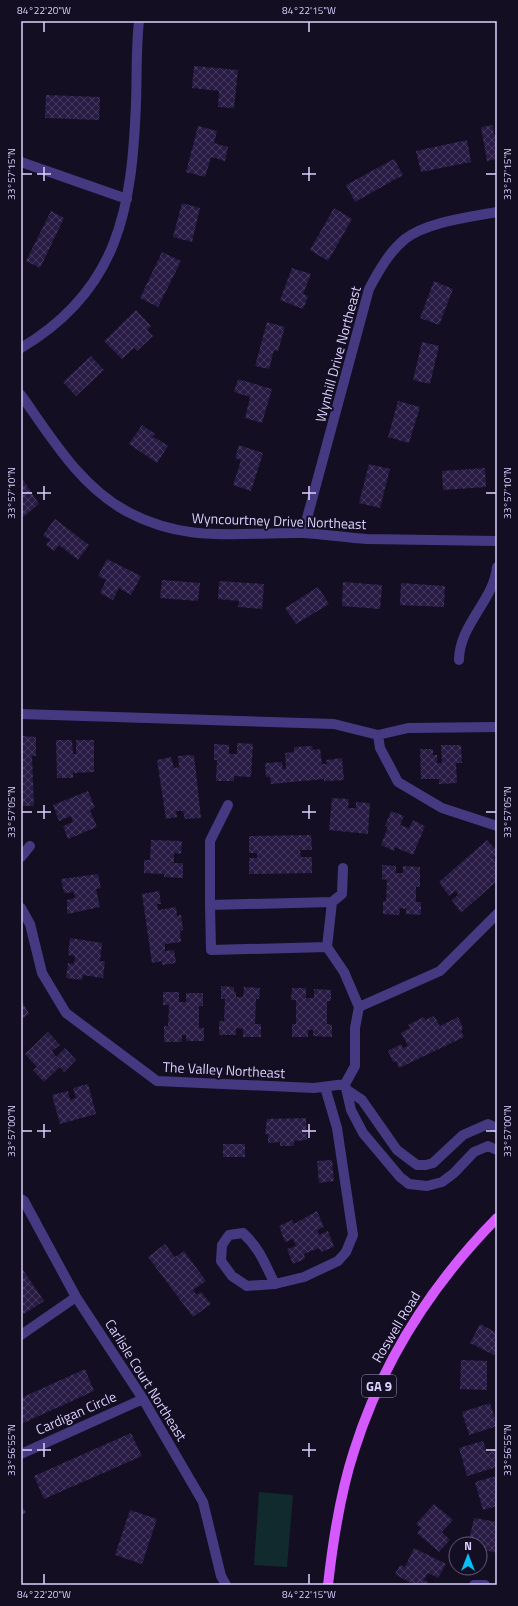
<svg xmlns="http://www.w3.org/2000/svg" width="518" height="1606" font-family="'Titillium Web',sans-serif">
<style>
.pitch{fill:#112a2d}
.building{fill:url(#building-cross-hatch)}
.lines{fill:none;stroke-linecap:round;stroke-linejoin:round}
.minor{stroke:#453a81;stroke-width:10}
.primary{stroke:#d45afd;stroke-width:10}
.ticks{fill:none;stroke:#dcd1fe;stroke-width:1.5}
.labels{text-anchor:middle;stroke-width:4;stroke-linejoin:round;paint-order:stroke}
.shield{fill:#140e23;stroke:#a096bc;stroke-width:1}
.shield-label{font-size:13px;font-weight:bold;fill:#dcd1fe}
.street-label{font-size:14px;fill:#dcd1fe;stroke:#140e23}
.neatline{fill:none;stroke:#dcd1fe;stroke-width:1.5}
.ticks-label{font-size:10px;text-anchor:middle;fill:#dcd1fe}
</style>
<defs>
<pattern id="building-cross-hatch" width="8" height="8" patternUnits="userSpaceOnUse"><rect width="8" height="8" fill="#281b44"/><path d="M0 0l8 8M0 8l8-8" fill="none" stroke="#473b60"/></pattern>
</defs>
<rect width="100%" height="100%" fill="#140e23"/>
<!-- pitch -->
<path class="pitch" d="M 259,1492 L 293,1495 L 287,1567 L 254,1565 Z"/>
<!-- building -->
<path class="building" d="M 194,66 L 238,70 L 234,108 L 218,107 L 219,91 L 192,88 Z
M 46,95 L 100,97 L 99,120 L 45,118 Z
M 493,125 L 494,135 L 497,135 L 497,159 L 487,161 L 481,127 Z
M 198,126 L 217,131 L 214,143 L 228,147 L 225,161 L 211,157 L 205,177 L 186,172 Z
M 467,140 L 471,162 L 421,172 L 416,151 Z
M 394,159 L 403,175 L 355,202 L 346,185 Z
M 182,203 L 200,208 L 192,242 L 173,237 Z
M 334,208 L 352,219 L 328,261 L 310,250 Z
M 51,211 L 64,218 L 40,268 L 26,261 Z
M 162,252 L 181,261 L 158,307 L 140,298 Z
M 292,268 L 311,274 L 303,294 L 308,296 L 303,309 L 280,300 Z
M 434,281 L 453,289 L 439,325 L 420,318 Z
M 136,310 L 151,326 L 147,330 L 153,336 L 137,351 L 134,348 L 122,359 L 104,341 Z
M 267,322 L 285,327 L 278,351 L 274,350 L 269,369 L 255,366 Z
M 422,342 L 439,346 L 430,384 L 413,380 Z
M 91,356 L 104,370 L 76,396 L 63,382 Z
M 238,379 L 272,389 L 262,423 L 245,418 L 250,397 L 234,392 Z
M 398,401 L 420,407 L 409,443 L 388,437 Z
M 142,425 L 155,434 L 152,438 L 156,438 L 168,446 L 157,463 L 129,444 Z
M 239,445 L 263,453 L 251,491 L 233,485 L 241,460 L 235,458 Z
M 369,464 L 390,469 L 380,508 L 359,503 Z
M 485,468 L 486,487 L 443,490 L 442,471 Z
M 21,477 L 39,504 L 23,517 L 21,514 Z
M 55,519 L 89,545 L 78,560 L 59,545 L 54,551 L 46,545 L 50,540 L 43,535 Z
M 107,559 L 141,576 L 131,595 L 119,588 L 113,600 L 100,593 L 106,580 L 98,576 Z
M 162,580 L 200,583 L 198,601 L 160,598 Z
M 219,581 L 264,584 L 262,609 L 238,607 L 239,601 L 218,599 Z
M 343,582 L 382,585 L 380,609 L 342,606 Z
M 401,583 L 445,586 L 444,607 L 400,605 Z
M 318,587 L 329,604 L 296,624 L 285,608 Z
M 21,736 L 36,737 L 36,756 L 32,756 L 34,806 L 21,806 Z
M 56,740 L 72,740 L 73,754 L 76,754 L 76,740 L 94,740 L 94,772 L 73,773 L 73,778 L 57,778 Z
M 237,743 L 253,744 L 251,777 L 234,776 L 234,781 L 216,781 L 217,760 L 214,760 L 214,744 L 229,745 L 229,754 L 237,754 Z
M 441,745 L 461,745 L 462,763 L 456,763 L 457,783 L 439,784 L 439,779 L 421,779 L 420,749 L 433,749 L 433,755 L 437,755 L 437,763 L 442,763 Z
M 312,746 L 313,750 L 320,749 L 322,764 L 327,764 L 326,760 L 342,758 L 344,780 L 324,781 L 324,779 L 271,784 L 270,777 L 266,777 L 265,763 L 282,762 L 283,769 L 286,769 L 285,753 L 294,752 L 294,747 Z
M 194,755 L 201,818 L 185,819 L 183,811 L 176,811 L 177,817 L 166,819 L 157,760 L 171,757 L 174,768 L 179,767 L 178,756 Z
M 88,791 L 95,808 L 90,810 L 97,827 L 68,839 L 63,826 L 73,822 L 71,816 L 59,821 L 53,805 Z
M 332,798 L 349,799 L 348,808 L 356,808 L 356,802 L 370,803 L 368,834 L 329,830 Z
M 391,811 L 404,816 L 400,825 L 409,828 L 413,820 L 425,826 L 413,855 L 395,847 L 394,851 L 381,845 L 388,827 L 385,826 Z
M 311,835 L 312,850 L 300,850 L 301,857 L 312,857 L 312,873 L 249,874 L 249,858 L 257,858 L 257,853 L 249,853 L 249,836 Z
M 151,840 L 182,841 L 181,854 L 174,853 L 174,863 L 183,863 L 183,878 L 164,877 L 164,874 L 144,873 L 144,860 L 150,860 Z
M 487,840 L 497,851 L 497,854 L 493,858 L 497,861 L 497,881 L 461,913 L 452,900 L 458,895 L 456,891 L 449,896 L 439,882 Z
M 382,865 L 396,866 L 396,873 L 403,873 L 403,866 L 420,867 L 420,887 L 416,887 L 416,902 L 421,902 L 421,915 L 406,914 L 406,909 L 400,908 L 399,915 L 383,914 L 383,901 L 386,901 L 387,880 L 382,879 Z
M 98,874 L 101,888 L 96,889 L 100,907 L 67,914 L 67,900 L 75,898 L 74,892 L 64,893 L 61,879 Z
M 159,891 L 161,904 L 157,904 L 158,910 L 176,907 L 177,916 L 181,915 L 183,930 L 180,931 L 181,942 L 165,944 L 165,951 L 174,950 L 176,963 L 162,965 L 162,961 L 152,963 L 142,894 Z
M 70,938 L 102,943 L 100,961 L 105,961 L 103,978 L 83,975 L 82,980 L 66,978 L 68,963 L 74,964 L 75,956 L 68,955 Z
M 221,986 L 234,987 L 234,992 L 236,992 L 236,997 L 243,997 L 244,987 L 260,988 L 259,999 L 256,999 L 255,1024 L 261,1024 L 261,1037 L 243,1037 L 243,1029 L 236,1028 L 236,1035 L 219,1035 L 219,1021 L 224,1021 L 225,999 L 221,999 Z
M 292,988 L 306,988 L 306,998 L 314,998 L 314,989 L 331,990 L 331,1001 L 327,1001 L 327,1024 L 332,1025 L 332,1037 L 313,1036 L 313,1030 L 308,1030 L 308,1037 L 292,1037 L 292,1024 L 296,1024 L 296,1000 L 291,1000 Z
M 163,992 L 179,992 L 179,1002 L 186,1002 L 186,993 L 203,993 L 203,1006 L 199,1006 L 199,1028 L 204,1028 L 204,1041 L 186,1041 L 186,1035 L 182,1035 L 182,1042 L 164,1042 L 164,1026 L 168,1026 L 169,1005 L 163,1005 Z
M 21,999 L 29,1014 L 21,1019 Z
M 434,1016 L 440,1026 L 458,1017 L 463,1028 L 461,1031 L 464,1037 L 399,1068 L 396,1061 L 393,1062 L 388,1051 L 401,1044 L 403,1048 L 408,1046 L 401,1033 L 410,1028 L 408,1025 L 424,1017 L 425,1020 Z
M 48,1032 L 60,1045 L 52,1051 L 56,1057 L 65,1048 L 76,1060 L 64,1072 L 60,1067 L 44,1082 L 33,1070 L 37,1067 L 25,1054 Z
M 88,1084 L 96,1114 L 60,1124 L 52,1095 L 68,1091 L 70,1100 L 76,1098 L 73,1088 Z
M 306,1118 L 307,1140 L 294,1141 L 294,1146 L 280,1146 L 280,1142 L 268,1143 L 268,1134 L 265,1134 L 267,1119 Z
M 223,1144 L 245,1144 L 245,1157 L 223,1157 Z
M 332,1160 L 334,1181 L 319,1183 L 317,1161 Z
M 317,1211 L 324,1227 L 317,1230 L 319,1235 L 328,1231 L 334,1247 L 321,1252 L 319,1248 L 304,1254 L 305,1259 L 293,1264 L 287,1249 L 296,1246 L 293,1239 L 285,1242 L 279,1226 L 292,1220 L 294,1224 Z
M 165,1244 L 175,1257 L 184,1251 L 206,1281 L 193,1290 L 197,1295 L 201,1292 L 211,1304 L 193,1317 L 148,1257 Z
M 21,1267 L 44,1301 L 24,1314 L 21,1310 Z
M 480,1324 L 497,1333 L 497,1349 L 494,1355 L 470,1343 Z
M 461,1360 L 487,1361 L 487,1390 L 460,1389 Z
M 85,1369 L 94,1391 L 21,1424 L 21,1398 Z
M 490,1403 L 497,1426 L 469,1435 L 462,1412 Z
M 131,1433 L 142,1456 L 44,1499 L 34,1476 Z
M 483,1441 L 487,1453 L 497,1450 L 497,1467 L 467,1476 L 459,1448 Z
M 496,1476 L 497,1506 L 483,1510 L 475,1482 Z
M 434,1504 L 453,1520 L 442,1532 L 450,1540 L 439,1552 L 417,1533 L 421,1528 L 416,1524 Z
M 21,1505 L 26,1512 L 21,1517 Z
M 130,1510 L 157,1519 L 142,1564 L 115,1555 Z
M 474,1518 L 497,1522 L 496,1533 L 497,1534 L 497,1553 L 480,1549 L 480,1544 L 468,1544 Z
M 414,1548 L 446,1564 L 438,1578 L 428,1573 L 424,1580 L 428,1582 L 427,1585 L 414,1585 L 395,1574 L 400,1565 L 405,1567 Z"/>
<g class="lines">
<!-- minor -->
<path class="minor" d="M 21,162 L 127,199
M 21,348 C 119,290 132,208 136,103 C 137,75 136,48 139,21
M 21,395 C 51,437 79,485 126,511 C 187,544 238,532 303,533 C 325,534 346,538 367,539 C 410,540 454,540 497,541
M 303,533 L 369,289 C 378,272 389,252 405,239 C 427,222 470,217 497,212
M 459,660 C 459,625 494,600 497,567
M 21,714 L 334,724 L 378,735 L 408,728 L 497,727
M 378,735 L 380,748 L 398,782 L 442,808 L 497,826
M 228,805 L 210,841 L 210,905 L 332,902
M 21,857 L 30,846
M 343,868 L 342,894 L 332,902 L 327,947 L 344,972 L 359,1007
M 210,905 L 211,950 L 327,947
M 21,908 L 30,924 L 42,973 L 66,1013 L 157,1081 L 314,1088 L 345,1084
M 345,1084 L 355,1066 L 355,1028 L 359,1007 L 440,971 L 497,914
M 345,1084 L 351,1110 L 363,1133 L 400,1177 L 409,1184 L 427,1186 L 442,1182 L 454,1173 L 474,1152 L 488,1146 L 497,1150
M 347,1090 L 362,1100 L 397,1150 L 417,1165 L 426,1165 L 433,1163 L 463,1135 L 488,1124 L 497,1128
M 21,1199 L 24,1201 L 76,1297 L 143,1399 L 203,1502 L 221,1576 L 226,1585
M 275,1284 C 264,1263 261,1250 243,1233 L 229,1235 L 222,1245 L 221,1261 L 232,1276 L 247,1286 L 275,1284 L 304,1277 L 338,1261 L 346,1252 L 353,1235 L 337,1128 L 325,1087
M 21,1335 L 76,1297
M 21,1454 L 143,1399
M 474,1585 L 485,1585"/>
<!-- primary -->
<path class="primary" d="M 328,1585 C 333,1540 340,1494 354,1451 C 382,1362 432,1284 497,1218"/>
</g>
<!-- ticks -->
<path class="ticks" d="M 44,22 L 44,32M 309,22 L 309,32M 44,167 L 44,181M 309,167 L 309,181M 22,174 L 32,174M 37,174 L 51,174M 302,174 L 316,174M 486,174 L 496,174M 44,486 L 44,500M 309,486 L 309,500M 22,493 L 32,493M 37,493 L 51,493M 302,493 L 316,493M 486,493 L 496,493M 44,805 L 44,819M 309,805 L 309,819M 22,812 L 32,812M 37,812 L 51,812M 302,812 L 316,812M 486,812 L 496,812M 44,1124 L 44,1138M 309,1124 L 309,1138M 22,1131 L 32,1131M 37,1131 L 51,1131M 302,1131 L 316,1131M 486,1131 L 496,1131M 44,1443 L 44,1457M 309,1443 L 309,1457M 22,1450 L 32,1450M 37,1450 L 51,1450M 302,1450 L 316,1450M 486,1450 L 496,1450M 44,1574 L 44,1584M 309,1574 L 309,1584"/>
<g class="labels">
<!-- shield labels -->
<rect class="shield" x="362" y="1375" width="34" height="22" rx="3"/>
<g class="shield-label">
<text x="379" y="1391">GA 9</text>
</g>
<!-- street labels -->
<g class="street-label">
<text transform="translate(338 354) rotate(-75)" y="5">Wynhill Drive Northeast</text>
<text transform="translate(279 521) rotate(2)" y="5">Wyncourtney Drive Northeast</text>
<text transform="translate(224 1070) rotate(3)" y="5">The Valley Northeast</text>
<text transform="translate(396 1327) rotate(-59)" y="5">Roswell Road</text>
<text transform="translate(146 1380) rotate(58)" y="5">Carlisle Court Northeast</text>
<text transform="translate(76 1413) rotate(-24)" y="5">Cardigan Circle</text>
</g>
</g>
<!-- border -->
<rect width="518" height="1606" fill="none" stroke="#140e23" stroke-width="44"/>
<!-- north arrow -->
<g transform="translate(468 1556)"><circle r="19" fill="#140e23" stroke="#645c7b"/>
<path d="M0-3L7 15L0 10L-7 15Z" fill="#04c1f8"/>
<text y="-6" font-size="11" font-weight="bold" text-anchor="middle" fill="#dcd1fe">N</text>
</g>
<rect x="22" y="22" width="474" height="1562" class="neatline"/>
<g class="ticks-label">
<text x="44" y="14">84°22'20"W</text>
<text x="309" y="14">84°22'15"W</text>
<text transform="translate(11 174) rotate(-90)" y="4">33°57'15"N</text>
<text transform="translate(507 174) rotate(-90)" y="4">33°57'15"N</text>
<text transform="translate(11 493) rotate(-90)" y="4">33°57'10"N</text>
<text transform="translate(507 493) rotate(-90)" y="4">33°57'10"N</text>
<text transform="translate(11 812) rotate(-90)" y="4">33°57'05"N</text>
<text transform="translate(507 812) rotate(-90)" y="4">33°57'05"N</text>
<text transform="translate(11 1131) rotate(-90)" y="4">33°57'00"N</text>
<text transform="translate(507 1131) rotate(-90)" y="4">33°57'00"N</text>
<text transform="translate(11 1450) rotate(-90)" y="4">33°56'55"N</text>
<text transform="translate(507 1450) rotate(-90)" y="4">33°56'55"N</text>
<text x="44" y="1598">84°22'20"W</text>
<text x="309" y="1598">84°22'15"W</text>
</g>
</svg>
